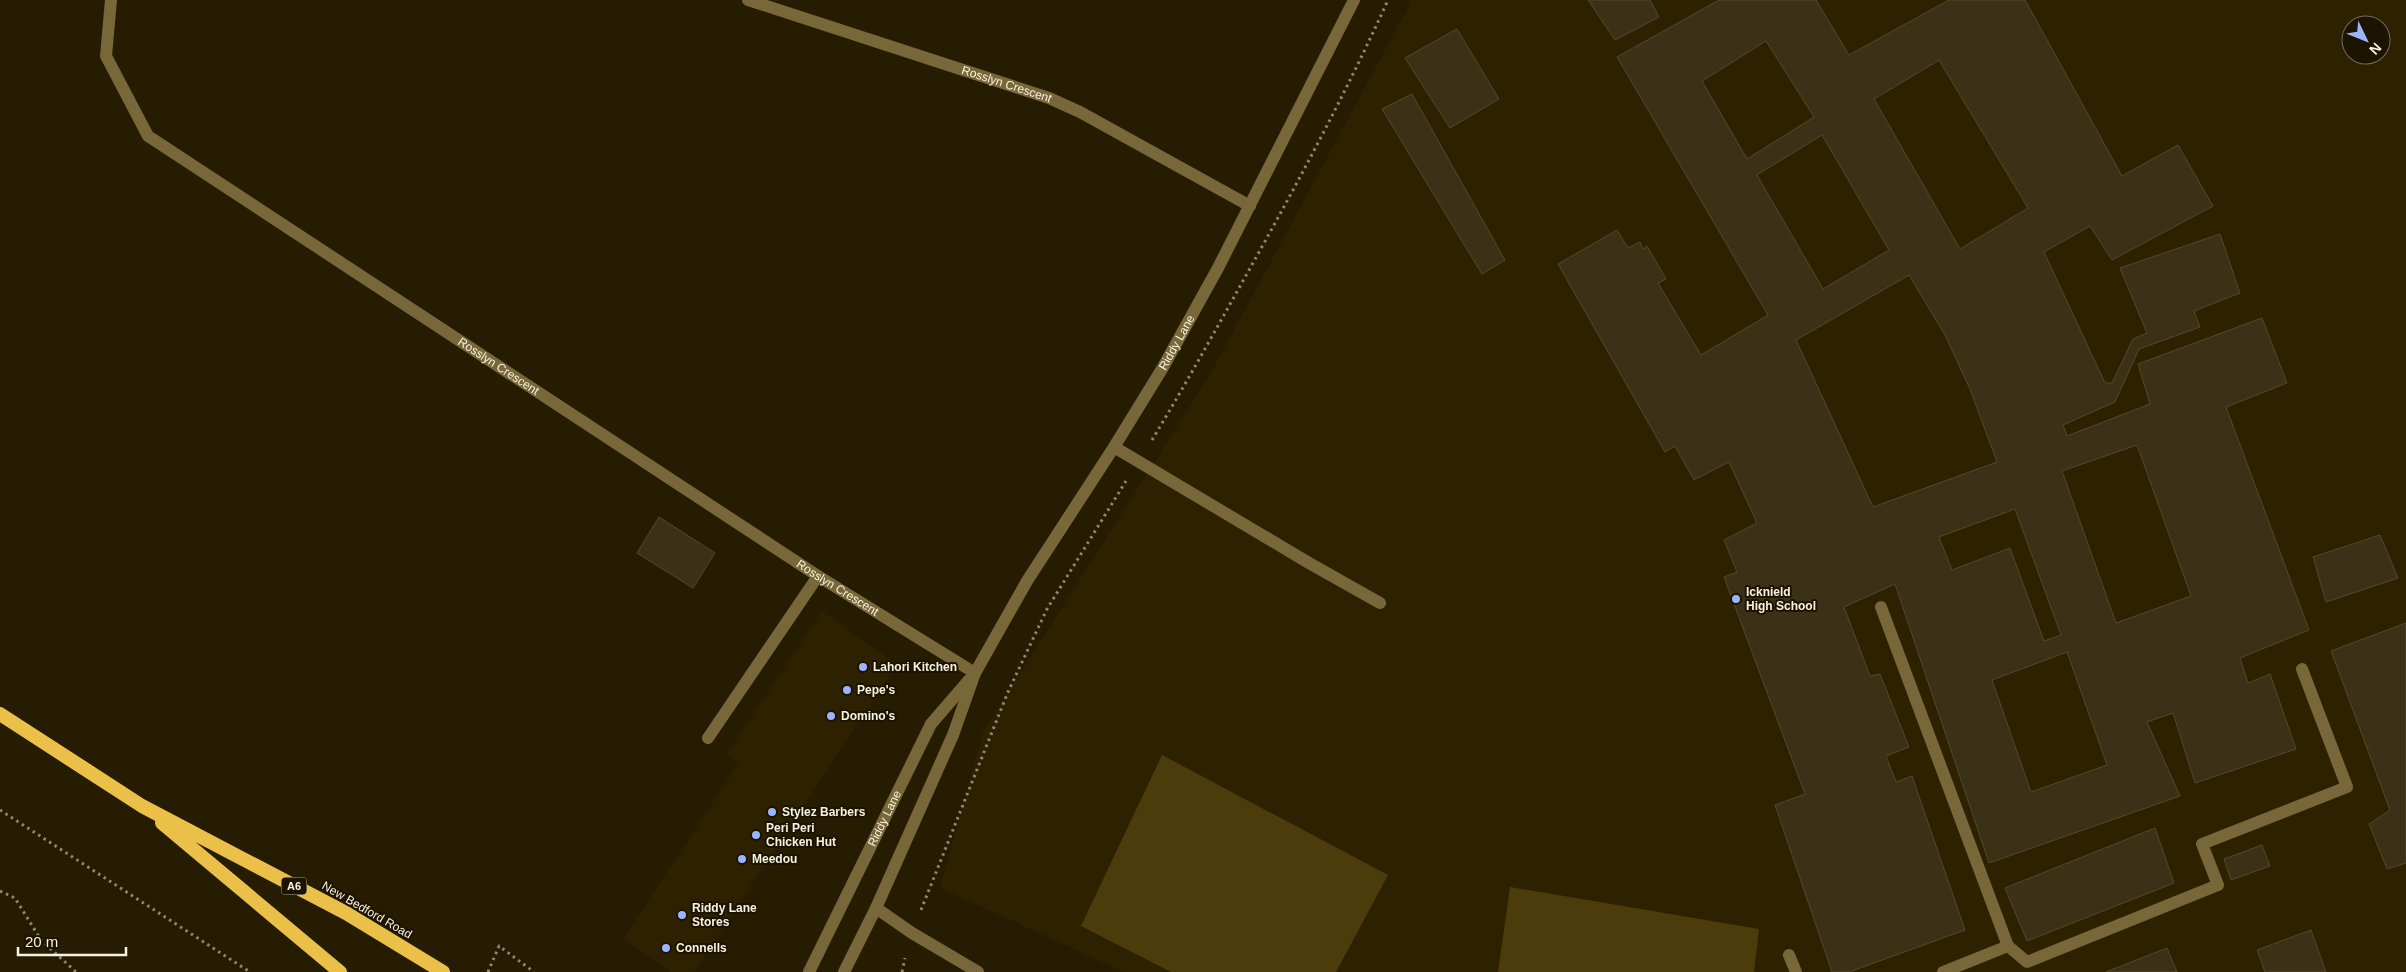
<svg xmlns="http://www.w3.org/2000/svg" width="2406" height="972" font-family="Helvetica,sans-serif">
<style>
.built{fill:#2d2100;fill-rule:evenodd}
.green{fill:#4d3c0b}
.building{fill:#3b3116;stroke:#54492d;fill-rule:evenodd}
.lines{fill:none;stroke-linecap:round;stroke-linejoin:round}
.path{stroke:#8f8772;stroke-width:3;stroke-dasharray:2.5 4;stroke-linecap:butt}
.service{stroke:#786738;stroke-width:12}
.minor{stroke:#786738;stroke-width:12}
.trunk{stroke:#eac049;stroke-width:14}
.poi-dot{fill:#9bb4fd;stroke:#1c1300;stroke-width:2}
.labels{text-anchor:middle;stroke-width:4;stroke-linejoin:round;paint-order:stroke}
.shield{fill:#1c1300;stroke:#b7af9e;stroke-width:1}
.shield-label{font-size:11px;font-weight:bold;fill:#f9f2e2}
.street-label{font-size:12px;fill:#f9f2e2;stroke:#1c1300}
.poi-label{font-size:12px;font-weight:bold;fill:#f9f2e2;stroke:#1c1300;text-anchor:start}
</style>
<rect width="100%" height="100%" fill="#261c02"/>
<!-- built -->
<path class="built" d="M 1412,0 L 2406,0 L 2406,972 L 1124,972 L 940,888 L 983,732 L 1209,376 ZM 2351,25 L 2381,25 L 2381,55 L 2351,55 Z
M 822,611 L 897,664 L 694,972 L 671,972 L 623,939 L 738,764 L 726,755 Z"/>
<!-- green -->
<path class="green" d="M 1162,755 L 1388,875 L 1336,972 L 1171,972 L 1081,926 Z
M 1510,887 L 1759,929 L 1754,972 L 1498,972 Z"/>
<!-- building -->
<path class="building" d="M 1588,0 L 1650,0 L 1659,17 L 1615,40 Z
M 1719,0 L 1816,0 L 1849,55 L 1949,0 L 2025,0 L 2122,176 L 2178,145 L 2213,206 L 2112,260 L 2090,226 L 2044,252 L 2105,383 L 2112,383 L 2133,339 L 2147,333 L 2120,268 L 2220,234 L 2240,293 L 2194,311 L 2200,327 L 2139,349 L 2115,402 L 2063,425 L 2067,436 L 2150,404 L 2138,364 L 2262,318 L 2287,383 L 2226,407 L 2309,630 L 2240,658 L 2248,683 L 2270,674 L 2296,749 L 2195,783 L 2173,713 L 2147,722 L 2180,796 L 1989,863 L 1895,584 L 1844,607 L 1870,676 L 1880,674 L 1909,747 L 1886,756 L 1896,782 L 1912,776 L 1965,930 L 1849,972 L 1832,972 L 1775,805 L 1805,794 L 1724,577 L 1737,572 L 1724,540 L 1757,523 L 1729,462 L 1694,480 L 1675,446 L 1665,452 L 1558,264 L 1617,230 L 1628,248 L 1640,242 L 1643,249 L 1647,246 L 1666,279 L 1658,283 L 1701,355 L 1768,315 L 1617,57 ZM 1766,41 L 1814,117 L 1747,159 L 1702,81 ZM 1939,60 L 2028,208 L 1960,249 L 1874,99 ZM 1822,135 L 1889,250 L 1823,289 L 1757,175 ZM 1909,275 L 1945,335 L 1970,389 L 1997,462 L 1873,507 L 1796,340 ZM 2137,445 L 2191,596 L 2116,623 L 2062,471 ZM 2015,509 L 2061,635 L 2044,641 L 2010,548 L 1952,570 L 1939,537 ZM 2067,652 L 2107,765 L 2031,792 L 1992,680 Z
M 1457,29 L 1499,99 L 1450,128 L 1405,58 Z
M 1412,94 L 1505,260 L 1482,274 L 1382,109 Z
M 659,517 L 715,553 L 693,588 L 637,553 Z
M 2380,535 L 2398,578 L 2326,602 L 2313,557 Z
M 2406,623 L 2406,863 L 2387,869 L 2369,824 L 2390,810 L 2331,651 Z
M 2155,828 L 2174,883 L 2027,941 L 2005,888 Z
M 2262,845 L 2270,866 L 2231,880 L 2224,859 Z
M 2311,930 L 2326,972 L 2265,972 L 2257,950 Z
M 2167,948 L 2177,972 L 2106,972 Z"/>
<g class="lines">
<!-- path -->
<path class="path" d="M 1152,440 C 1184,387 1214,333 1244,279 C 1295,188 1345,95 1388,0
M 0,810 L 250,972
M 0,891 L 15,898 L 41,940 L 76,972
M 921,910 L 1008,692 L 1047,609 L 1126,481
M 488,972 L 499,946 L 534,972
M 902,972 L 905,958"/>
<!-- service -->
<path class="service" d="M 1114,447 L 1309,563 L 1380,603
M 1881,607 L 2008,946 L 1943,972
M 708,738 L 818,576
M 876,908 L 912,933 L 978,972
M 2008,946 L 2027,962 L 2218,885 L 2202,844 L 2347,787 L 2302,669
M 1789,955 L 1796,972"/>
<!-- minor -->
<g class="minor">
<path id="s1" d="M 111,0 L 106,56 L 148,136 L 818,576 L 975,673"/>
<path id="s2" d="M 748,0 L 1049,98 L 1080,112 L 1250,206"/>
<path id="s3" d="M 809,972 L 931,724 L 969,680"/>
<path id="s4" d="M 844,972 L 876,908 L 953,735 L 975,673 L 1027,581 L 1114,447 L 1162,369 L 1218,268 L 1354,0"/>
</g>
<!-- trunk -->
<path class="trunk" d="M 0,714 L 142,806 L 346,913 L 443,972
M 162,823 L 340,972"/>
</g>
<!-- markers -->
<g class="poi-dot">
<circle cx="1736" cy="599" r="5"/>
<circle cx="863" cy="667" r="5"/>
<circle cx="847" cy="690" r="5"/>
<circle cx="831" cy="716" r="5"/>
<circle cx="772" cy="812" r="5"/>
<circle cx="756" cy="835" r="5"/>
<circle cx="742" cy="859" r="5"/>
<circle cx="682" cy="915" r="5"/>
<circle cx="666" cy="948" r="5"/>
</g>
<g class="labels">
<!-- shield labels -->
<rect class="shield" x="281.5" y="877.5" width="25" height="17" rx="4"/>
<g class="shield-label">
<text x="294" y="890">A6</text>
</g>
<!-- street labels -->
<g class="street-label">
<text dy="4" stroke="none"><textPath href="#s2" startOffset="272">Rosslyn Crescent</textPath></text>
<text dy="4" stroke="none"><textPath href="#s4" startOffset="714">Riddy Lane</textPath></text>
<text dy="4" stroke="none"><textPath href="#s1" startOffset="566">Rosslyn Crescent</textPath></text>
<text dy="4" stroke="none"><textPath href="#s1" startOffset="971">Rosslyn Crescent</textPath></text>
<text dy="4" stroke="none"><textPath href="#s3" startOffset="171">Riddy Lane</textPath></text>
<text transform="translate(367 910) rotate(30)" y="4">New Bedford Road</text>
</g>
<!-- poi labels -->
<g class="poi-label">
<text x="1746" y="596">Icknield<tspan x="1746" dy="14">High School</tspan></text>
<text x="873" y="671">Lahori Kitchen</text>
<text x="857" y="694">Pepe's</text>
<text x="841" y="720">Domino's</text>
<text x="782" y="816">Stylez Barbers</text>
<text x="766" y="832">Peri Peri<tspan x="766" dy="14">Chicken Hut</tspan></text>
<text x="752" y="863">Meedou</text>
<text x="692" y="912">Riddy Lane<tspan x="692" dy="14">Stores</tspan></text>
<text x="676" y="952">Connells</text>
</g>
</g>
<!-- north arrow -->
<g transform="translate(2366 40) rotate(133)"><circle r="24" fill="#1c1300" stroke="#746c5a"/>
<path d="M0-4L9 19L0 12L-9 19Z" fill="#9bb4fd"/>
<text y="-8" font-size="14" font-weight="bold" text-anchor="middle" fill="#f9f2e2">N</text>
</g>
<!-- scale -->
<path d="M18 947v8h108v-8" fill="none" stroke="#f9f2e2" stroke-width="2.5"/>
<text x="25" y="947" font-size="15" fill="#f9f2e2" stroke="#1c1300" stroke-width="4" paint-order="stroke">20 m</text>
</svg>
